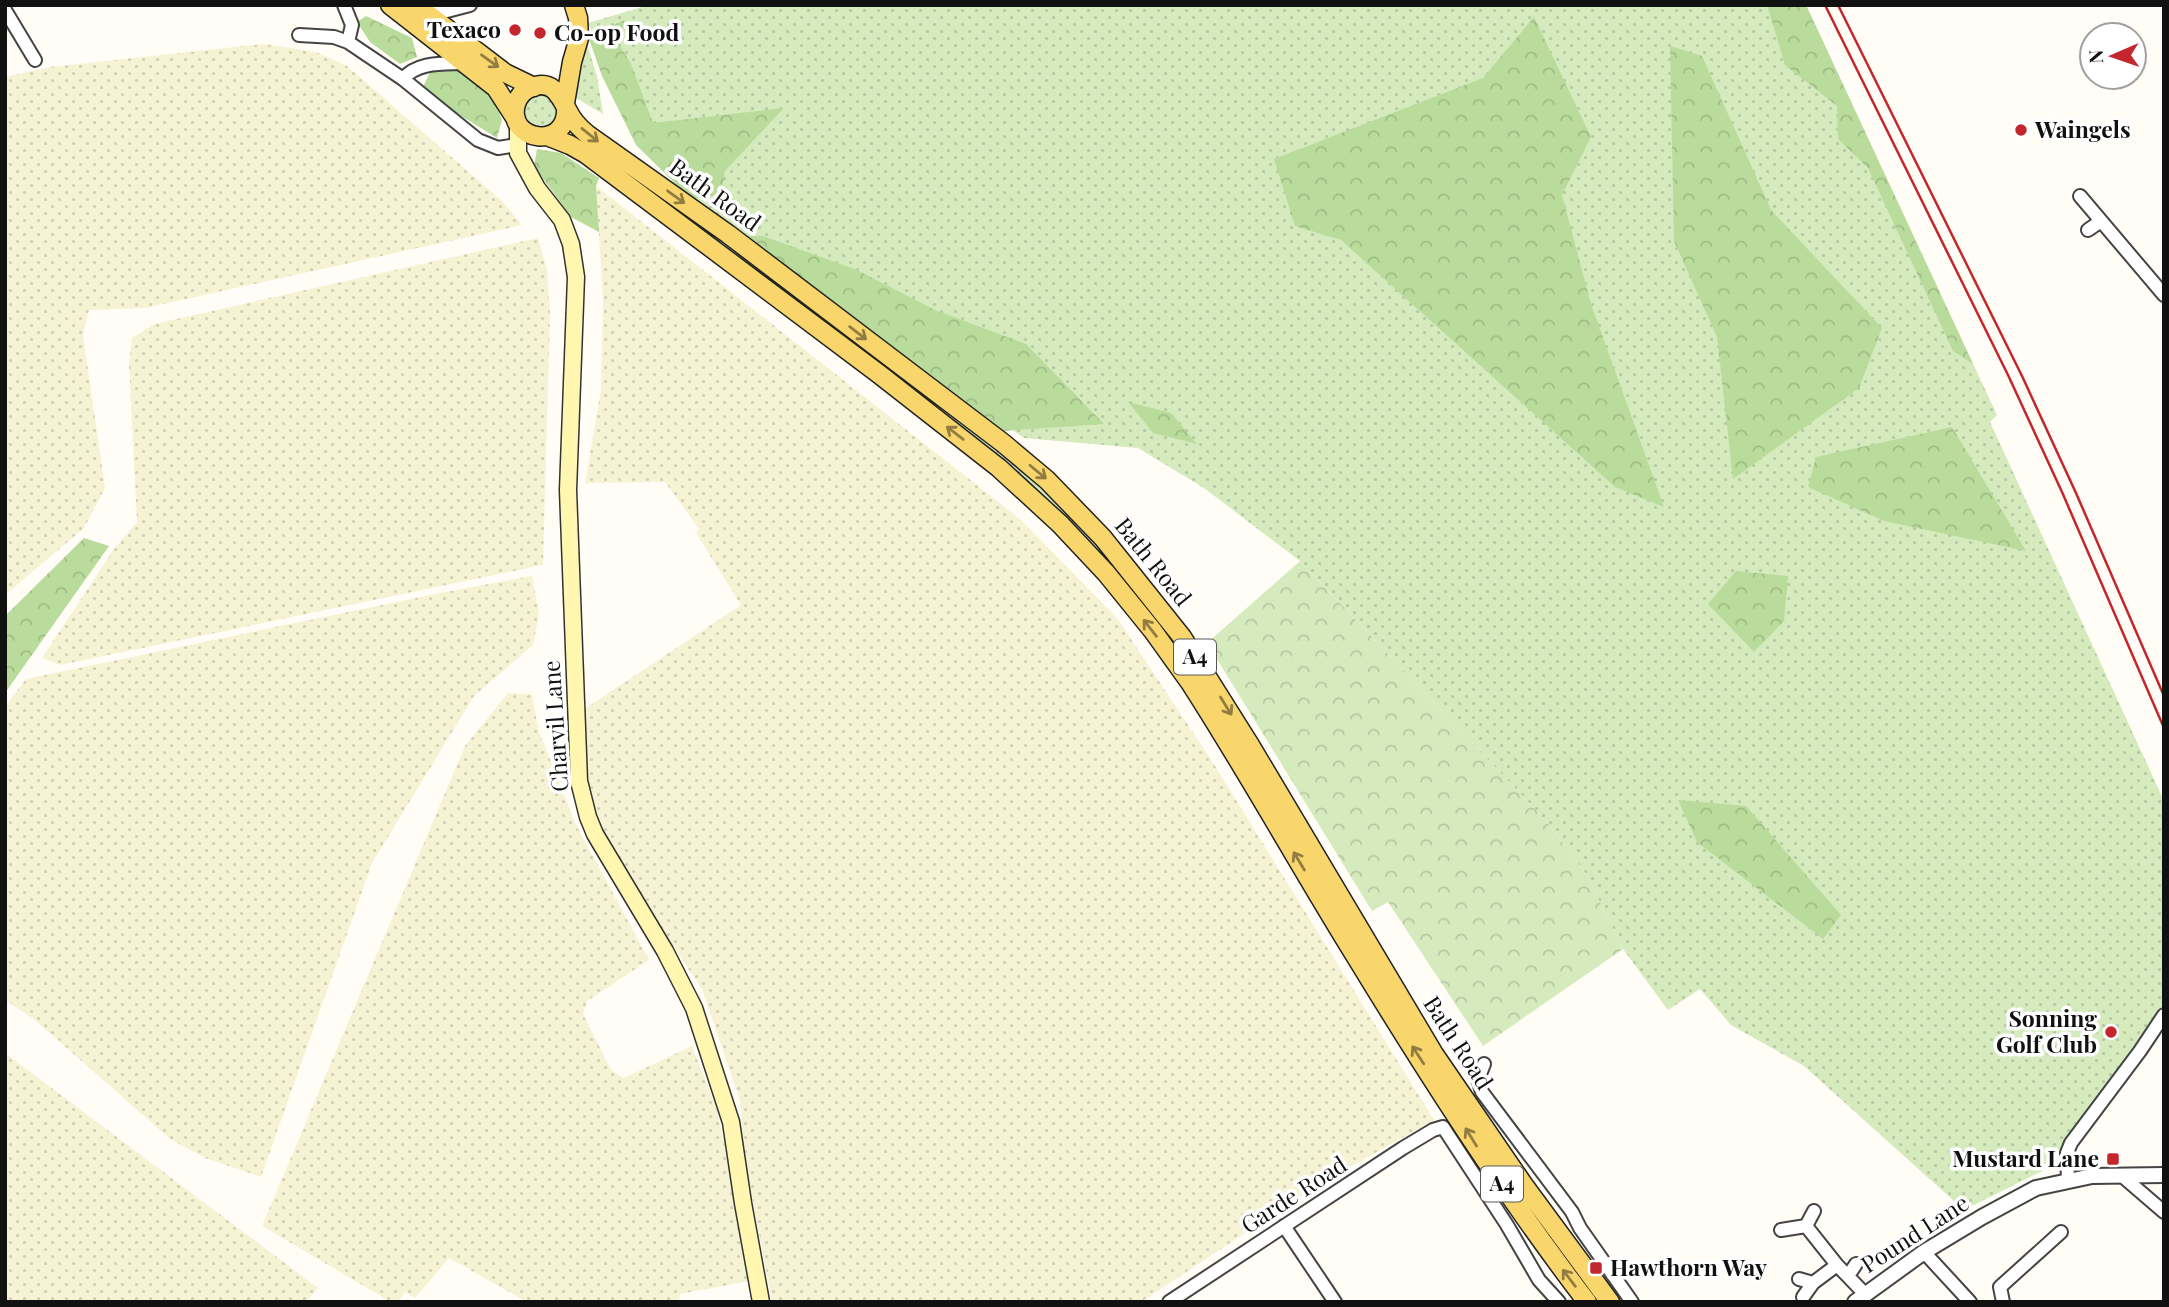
<svg xmlns="http://www.w3.org/2000/svg" width="2169" height="1307" font-family="'Playfair Display',serif">
<style>
.farmland{fill:url(#farmland-dots)}
.grass{fill:url(#grass-dots)}
.forest{fill:url(#forest-crowns)}
.park{fill:url(#park-crowns)}
.lines{fill:none;stroke-linecap:round;stroke-linejoin:round}
.minor-casing{stroke:#444;stroke-width:16}
.tertiary-casing{stroke:#444;stroke-width:18}
.secondary-casing{stroke:#333;stroke-width:19}
.primary-casing{stroke:#222;stroke-width:21}
.minor{stroke:#fff;stroke-width:12}
.tertiary{stroke:#fff;stroke-width:14}
.secondary{stroke:#fff6b0;stroke-width:16}
.primary{stroke:#f9d66b;stroke-width:18}
.rail{stroke:#c4262e;stroke-width:2.5}
.oneway{stroke:#917d42}
.poi-dot{fill:#c4262e;stroke:#fff;stroke-width:2.5}
.labels{text-anchor:middle;stroke-width:7;stroke-linejoin:round;paint-order:stroke}
.shield{fill:#fff;stroke:#585858;stroke-width:2}
.shield-label{font-size:21px;font-weight:bold;fill:#111}
.poi-label{font-size:23px;font-weight:bold;fill:#111;stroke:#fff;text-anchor:end}
.street-label{font-size:23px;fill:#111;stroke:#fff}
</style>
<defs>
<pattern id="farmland-dots" width="8" height="8" patternUnits="userSpaceOnUse" patternTransform="scale(1.75)"><rect width="8" height="8" fill="#f6f3d4"/><path d="M2 2h.1M6 6h.1" fill="none" stroke="#d2cfb5" stroke-width="1.8" stroke-linecap="round"/></pattern>
<pattern id="grass-dots" width="8" height="8" patternUnits="userSpaceOnUse" patternTransform="scale(1.75)"><rect width="8" height="8" fill="#d5ebbd"/><path d="M2 2h.1M6 6h.1" fill="none" stroke="#b6c8a1" stroke-width="1.8" stroke-linecap="round"/></pattern>
<pattern id="forest-crowns" width="20" height="18" patternUnits="userSpaceOnUse" patternTransform="scale(1.75)"><rect width="20" height="18" fill="#b9dc9c"/><path d="M2 6a3 3 0 1 1 6 0M12 15a3 3 0 1 1 6 0" fill="none" stroke="#9ebc85"/></pattern>
<pattern id="park-crowns" width="20" height="18" patternUnits="userSpaceOnUse" patternTransform="scale(1.75)"><rect width="20" height="18" fill="#d5ebbd"/><path d="M2 6a3 3 0 1 1 6 0M12 15a3 3 0 1 1 6 0" fill="none" stroke="#b6c8a1"/></pattern>
</defs>
<rect width="100%" height="100%" fill="#fffdf5"/>
<!-- farmland -->
<path class="farmland" d="M 264,44 L 316,52 L 347,66 L 502,201 L 522,225 L 145,308 L 89,310 L 83,335 L 105,488 L 84,528 L 5,595 L 5,77 L 50,67 Z
M 596,186 L 1020,519 L 1117,618 L 1210,758 L 1434,1120 L 1316,1186 L 1141,1302 L 772,1302 L 743,1149 L 740,1101 L 702,989 L 605,845 L 580,790 L 583,710 L 741,605 L 696,533 L 699,529 L 665,482 L 585,483 L 601,390 L 603,298 Z
M 538,238 L 547,270 L 550,314 L 543,565 L 60,665 L 42,658 L 114,549 L 137,522 L 129,363 L 132,338 L 154,324 Z
M 532,576 L 539,614 L 533,645 L 474,696 L 372,863 L 261,1177 L 205,1158 L 170,1139 L 35,1020 L 5,1000 L 5,707 L 26,679 L 435,594 Z
M 508,693 L 532,694 L 538,729 L 576,825 L 649,960 L 587,1001 L 583,1014 L 611,1070 L 624,1078 L 692,1046 L 716,1107 L 755,1280 L 680,1294 L 679,1302 L 527,1302 L 449,1258 L 415,1298 L 405,1292 L 398,1302 L 391,1302 L 262,1226 L 465,746 Z
M 5,1053 L 318,1288 L 306,1302 L 5,1302 Z"/>
<!-- grass -->
<path class="grass" d="M 649,5 L 1806,5 L 1997,415 L 1990,422 L 2164,801 L 2164,866 L 2162,869 L 2164,876 L 2164,1004 L 2111,1086 L 2044,1170 L 1964,1210 L 1804,1066 L 1731,1025 L 1700,989 L 1668,1010 L 1623,949 L 1586,874 L 1546,821 L 1300,561 L 1204,488 L 1138,448 L 1024,438 L 699,203 L 636,125 L 588,23 Z
M 586,41 L 597,76 L 603,114 L 576,98 L 577,79 Z
M 544,92 L 558,103 L 556,122 L 546,129 L 529,126 L 522,116 L 526,98 Z
M 570,127 L 627,168 L 1014,459 L 1107,552 L 1190,659 L 1556,1240 L 1555,1243 L 1551,1244 L 1473,1130 L 1206,698 L 1034,491 L 565,135 Z"/>
<!-- forest -->
<path class="forest" d="M 1767,5 L 1806,5 L 1973,364 L 1953,351 L 1868,168 L 1838,139 L 1837,106 L 1785,65 Z
M 366,16 L 412,38 L 417,57 L 400,64 L 370,42 L 357,22 Z
M 1534,17 L 1591,137 L 1562,195 L 1591,304 L 1664,507 L 1615,487 L 1341,240 L 1295,226 L 1274,159 L 1483,78 Z
M 625,20 L 617,41 L 631,64 L 653,123 L 784,108 L 725,171 L 721,194 L 691,199 L 636,145 L 602,76 L 588,36 Z
M 1670,46 L 1702,56 L 1771,210 L 1882,328 L 1859,388 L 1733,479 L 1717,337 L 1674,241 Z
M 432,68 L 457,69 L 491,92 L 502,120 L 497,138 L 421,91 Z
M 537,149 L 561,153 L 599,178 L 596,186 L 599,232 L 571,217 L 534,166 Z
M 740,236 L 763,236 L 857,270 L 935,310 L 1026,344 L 1104,424 L 1003,431 Z
M 1128,402 L 1171,413 L 1197,444 L 1153,433 Z
M 1952,427 L 2026,551 L 1884,521 L 1808,487 L 1816,457 Z
M 84,538 L 109,546 L 5,693 L 5,616 Z
M 1736,571 L 1788,576 L 1784,621 L 1754,652 L 1708,604 Z
M 1678,800 L 1746,806 L 1841,915 L 1823,939 L 1697,842 Z"/>
<!-- park -->
<path class="park" d="M 1300,561 L 1546,821 L 1586,874 L 1623,949 L 1483,1046 L 1388,902 L 1372,911 L 1207,643 Z"/>
<g class="lines">
<!-- minor casing -->
<g class="minor-casing">
<path id="minor" d="M 344,5 L 352,25 L 348,42
M 5,10 L 35,60
M 426,12 L 447,11 L 470,5
M 299,35 L 334,37 L 348,42 L 403,79 L 478,140 L 498,148 L 517,145
M 403,79 C 418,61 444,64 464,63
M 2080,196 L 2164,295
M 2088,230 L 2101,221
M 1484,1064 L 1478,1079 L 1482,1092 L 1572,1212 L 1580,1228 L 1632,1302
M 2121,1175 L 2164,1212
M 2068,1180 L 2067,1153 L 2071,1143 L 2140,1051 L 2164,1015
M 1284,1226 L 1335,1302
M 1806,1226 L 1814,1211
M 1781,1230 L 1806,1226 L 1837,1265 L 1865,1294
M 1924,1252 L 1970,1302
M 1848,1276 L 1856,1264
M 1799,1279 L 1813,1283
M 1803,1297 L 1813,1283 L 1837,1265
M 1169,1302 L 1403,1148 L 1433,1130 L 1443,1127 L 1507,1225 L 1539,1280 L 1559,1302
M 2003,1302 L 2000,1287 L 2061,1232"/>
</g>
<!-- tertiary casing -->
<g class="tertiary-casing">
<path id="tertiary" d="M 1855,1302 L 1924,1252 L 1982,1217 L 2036,1188 L 2092,1176 L 2164,1175"/>
</g>
<!-- secondary casing -->
<g class="secondary-casing">
<path id="secondary" d="M 518,124 L 518,153 L 537,188 L 562,220 L 571,244 L 576,277 L 568,490 L 579,781 L 588,817 L 595,834 L 665,951 L 694,1008 L 731,1122 L 743,1203 L 761,1302"/>
</g>
<!-- primary casing -->
<g class="primary-casing">
<path id="primary" d="M 390,5 L 496,88 L 516,119
M 416,5 L 505,73 L 534,87
M 565,103 L 572,62 L 579,38 L 578,18 L 574,5
M 566,107 C 569,151 505,142 516,104 C 518,97 523,91 530,88 C 556,76 562,103 572,118 C 576,124 581,129 587,134 L 728,234 L 1003,443 L 1047,480 L 1103,538 L 1182,637 L 1250,745 L 1434,1054 L 1523,1184 L 1610,1302
M 547,136 L 570,145 L 586,154 L 879,374 L 999,468 L 1060,524 L 1106,573 L 1153,631 L 1191,684 C 1249,774 1300,867 1356,957 C 1428,1075 1503,1192 1587,1302"/>
</g>
<!-- minor -->
<use href="#minor" class="minor"/>
<!-- tertiary -->
<use href="#tertiary" class="tertiary"/>
<!-- secondary -->
<use href="#secondary" class="secondary"/>
<!-- primary -->
<use href="#primary" class="primary"/>
<!-- rail -->
<path class="rail" d="M 1825,5 L 2008,375 L 2062,492 L 2164,728
M 1838,5 L 2022,376 L 2076,493 L 2164,696"/>
</g>
<!-- one-way arrows -->
<defs><path id="oneway-shaft" d="M-6 0H5M1.5-3L5.5 0L1.5 3" fill="none" stroke-width="1.6" stroke-linecap="round" stroke-linejoin="round" transform="scale(1.75)"/></defs>
<g class="oneway">
<use href="#oneway-shaft" transform="translate(490 61) rotate(36)"/>
<use href="#oneway-shaft" transform="translate(590 135) rotate(39)"/>
<use href="#oneway-shaft" transform="translate(676 197) rotate(36)"/>
<use href="#oneway-shaft" transform="translate(858 333) rotate(37)"/>
<use href="#oneway-shaft" transform="translate(955 433) rotate(-142)"/>
<use href="#oneway-shaft" transform="translate(1038 472) rotate(40)"/>
<use href="#oneway-shaft" transform="translate(1150 628) rotate(-128)"/>
<use href="#oneway-shaft" transform="translate(1226 706) rotate(58)"/>
<use href="#oneway-shaft" transform="translate(1299 861) rotate(-121)"/>
<use href="#oneway-shaft" transform="translate(1418 1055) rotate(-123)"/>
<use href="#oneway-shaft" transform="translate(1471 1137) rotate(-122)"/>
<use href="#oneway-shaft" transform="translate(1569 1278) rotate(-127)"/>
</g>
<!-- markers -->
<g class="poi-dot">
<circle cx="515" cy="30" r="7"/>
<circle cx="540" cy="33" r="7"/>
<circle cx="2021" cy="130" r="7"/>
<circle cx="2111" cy="1032" r="7"/>
<rect x="2106" y="1152" width="14" height="14" rx="3.5"/>
<rect x="1589" y="1261" width="14" height="14" rx="3.5"/>
</g>
<g class="labels">
<!-- shield labels -->
<g class="shield">
<rect x="1174" y="639.5" width="42" height="35" rx="5"/>
<rect x="1481" y="1166.5" width="42" height="35" rx="5"/>
</g>
<g class="shield-label">
<text x="1195" y="664">A4</text>
<text x="1502" y="1191">A4</text>
</g>
<!-- poi labels -->
<g class="poi-label">
<text x="501" y="38">Texaco</text>
<text x="554" y="41" text-anchor="start">Co-op Food</text>
<text x="2035" y="138" text-anchor="start">Waingels</text>
<text x="2097" y="1027">Sonning<tspan x="2097" dy="26">Golf Club</tspan></text>
<text x="2099" y="1167">Mustard Lane</text>
<text x="1610" y="1276" text-anchor="start">Hawthorn Way</text>
</g>
<!-- street labels -->
<g class="street-label">
<text transform="translate(715 195) rotate(36)" y="8">Bath Road</text>
<text transform="translate(1153 562) rotate(51)" y="8">Bath Road</text>
<text transform="translate(556 726) rotate(-94)" y="8">Charvil Lane</text>
<text transform="translate(1458 1043) rotate(57)" y="8">Bath Road</text>
<text transform="translate(1294 1195) rotate(-33)" y="8">Garde Road</text>
<text transform="translate(1915 1234) rotate(-33)" y="8">Pound Lane</text>
</g>
</g>
<!-- border -->
<rect width="2169" height="1307" fill="none" stroke="#111111" stroke-width="14"/>
<!-- north arrow -->
<g transform="translate(2113 56) rotate(268)"><circle r="33" fill="#ffffff" stroke="#a0a0a0" stroke-width="2"/>
<path d="M0-5L12 26L0 18L-12 26Z" fill="#c4262e"/>
<text y="-10" font-size="19" font-weight="bold" text-anchor="middle" fill="#111111">N</text>
</g>
</svg>
